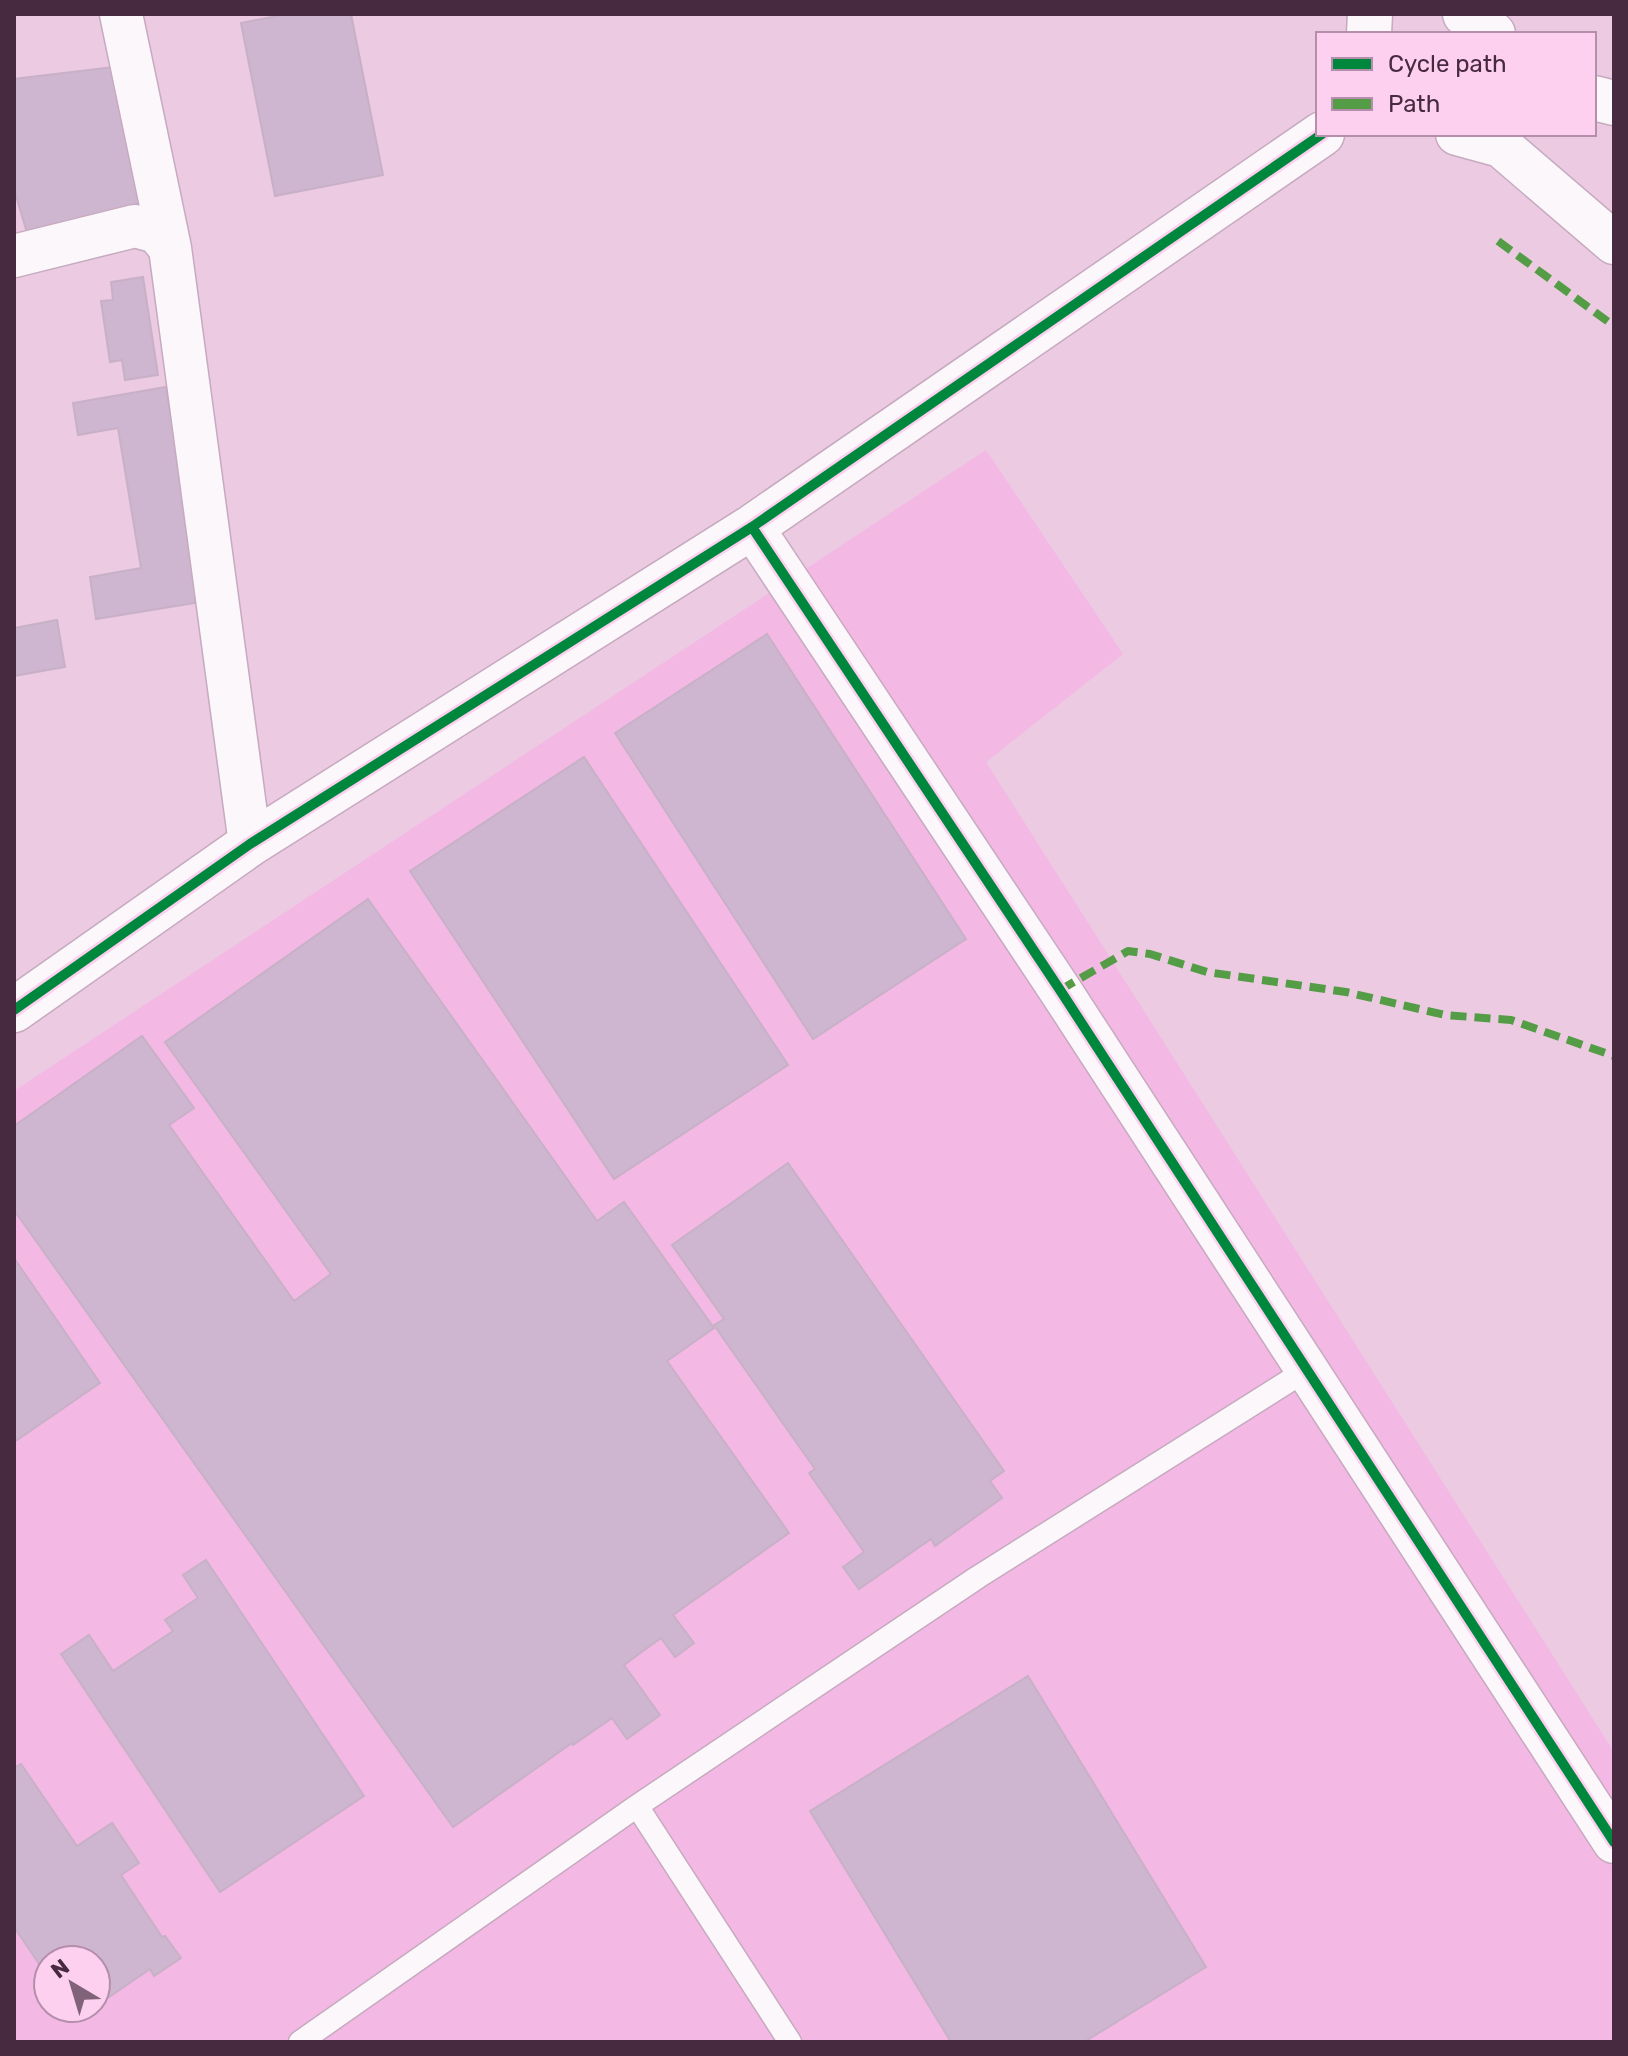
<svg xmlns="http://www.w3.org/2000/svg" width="1628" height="2056" font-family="Rubik,sans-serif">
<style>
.built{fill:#f3b8e4;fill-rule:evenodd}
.building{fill:#cfb6d0;stroke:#c8b0c7;stroke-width:2}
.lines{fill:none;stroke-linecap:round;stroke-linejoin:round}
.service-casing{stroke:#c6aabf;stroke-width:25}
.minor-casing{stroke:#c6aabf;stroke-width:45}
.tertiary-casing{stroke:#c6aabf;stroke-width:47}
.primary-casing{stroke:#c6aabf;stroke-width:47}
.service{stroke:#fcf7fb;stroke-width:22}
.minor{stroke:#fcf7fb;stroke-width:42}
.tertiary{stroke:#fcf7fb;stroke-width:44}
.primary{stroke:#fcf7fb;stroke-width:44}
.quiet{stroke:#559c46;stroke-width:8;stroke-dasharray:16 8;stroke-linecap:butt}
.cycleway-casing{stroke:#fdd0f0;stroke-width:15}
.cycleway{stroke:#00873e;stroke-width:10}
</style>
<rect width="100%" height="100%" fill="#ebcae2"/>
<!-- built -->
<path class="built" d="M 986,450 L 1123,654 L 986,762 L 1614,1752 L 1614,2042 L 14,2042 L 14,1091 ZM 48,1960 L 96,1960 L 96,2008 L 48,2008 Z"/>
<!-- building -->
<path class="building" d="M 287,14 L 351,14 L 383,175 L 275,196 L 241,23 Z
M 122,66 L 151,200 L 28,236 L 14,189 L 14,79 Z
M 143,277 L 158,375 L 125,380 L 122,360 L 110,362 L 101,301 L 113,300 L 111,282 Z
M 166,387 L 201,602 L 96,619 L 90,577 L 141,568 L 118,428 L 78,435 L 73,403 Z
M 57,620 L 65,667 L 14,676 L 14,628 Z
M 767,634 L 966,939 L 813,1039 L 615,733 Z
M 584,757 L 788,1065 L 614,1179 L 410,871 Z
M 368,899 L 597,1221 L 624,1202 L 714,1328 L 667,1361 L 789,1533 L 673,1615 L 694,1643 L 675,1657 L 661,1638 L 624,1665 L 660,1715 L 627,1739 L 612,1718 L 573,1745 L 572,1743 L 453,1827 L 14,1210 L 14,1126 L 142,1036 L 194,1108 L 169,1125 L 294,1301 L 331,1274 L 165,1042 Z
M 788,1163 L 1004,1471 L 990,1481 L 1002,1498 L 935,1546 L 931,1539 L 859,1589 L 843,1567 L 864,1552 L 809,1473 L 815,1469 L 714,1325 L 724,1319 L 672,1245 Z
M 14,1258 L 100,1383 L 14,1442 Z
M 206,1560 L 364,1796 L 220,1892 L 61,1654 L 89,1635 L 113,1671 L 173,1631 L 165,1620 L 198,1598 L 183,1575 Z
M 1028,1676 L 1206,1967 L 1084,2042 L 951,2042 L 810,1811 Z
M 21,1764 L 77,1846 L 112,1823 L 139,1863 L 121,1875 L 162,1937 L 165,1936 L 181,1958 L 154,1976 L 150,1969 L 96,2006 L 96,1960 L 48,1960 L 48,1977 L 14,1927 L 14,1768 Z"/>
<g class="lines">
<!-- service casing -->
<g class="service-casing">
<path id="service" d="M 637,1806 L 790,2042
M 300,2042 L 637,1806 L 978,1577 L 1308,1369"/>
</g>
<!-- minor casing -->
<g class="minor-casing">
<path id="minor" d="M 121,14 L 170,248
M 1457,134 L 1501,146 L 1614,243
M 14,256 L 135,226 L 157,232 L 170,248 L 250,844
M 752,527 L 1060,990 L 1614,1842"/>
</g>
<!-- tertiary casing -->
<g class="tertiary-casing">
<path id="tertiary" d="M 1369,34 L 1370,14
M 14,1010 L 250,844 L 752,527 L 1322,134"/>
</g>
<!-- primary casing -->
<g class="primary-casing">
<path id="primary" d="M 1465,14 L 1493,34
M 1594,98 L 1614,103"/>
</g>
<!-- service -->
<use href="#service" class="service"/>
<!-- minor -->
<use href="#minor" class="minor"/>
<!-- tertiary -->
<use href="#tertiary" class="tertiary"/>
<!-- primary -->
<use href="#primary" class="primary"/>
<!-- quiet -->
<path class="quiet" d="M 1498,241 L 1614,326
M 1060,990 L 1128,951 L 1150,954 L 1207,972 L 1346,992 L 1445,1015 L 1511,1020 L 1614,1056"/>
<!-- cycleway casing -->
<g class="cycleway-casing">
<path id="cycleway" d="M 752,527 L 1060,990 L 1614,1842
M 14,1010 L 250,844 L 752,527 L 1322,134"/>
</g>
<!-- cycleway -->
<use href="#cycleway" class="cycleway"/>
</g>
<!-- border -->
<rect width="1628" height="2056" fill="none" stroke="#472a40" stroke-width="32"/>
<!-- legend -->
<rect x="1316" y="32" width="280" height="104" fill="#fdd0f0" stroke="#b48eaa" stroke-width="2"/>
<rect x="1332" y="58" width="40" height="12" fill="#00873e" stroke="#b48eaa" stroke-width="2"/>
<text x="1388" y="72" font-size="24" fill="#472a40">Cycle path</text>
<rect x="1332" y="98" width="40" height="12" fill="#559c46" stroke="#b48eaa" stroke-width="2"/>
<text x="1388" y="112" font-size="24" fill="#472a40">Path</text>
<!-- north arrow -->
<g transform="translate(72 1984) rotate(322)"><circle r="38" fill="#fdd0f0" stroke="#b48eaa" stroke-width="2"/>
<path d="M0-6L14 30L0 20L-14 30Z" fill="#806279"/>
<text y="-12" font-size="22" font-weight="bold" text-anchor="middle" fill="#472a40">N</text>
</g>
</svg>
